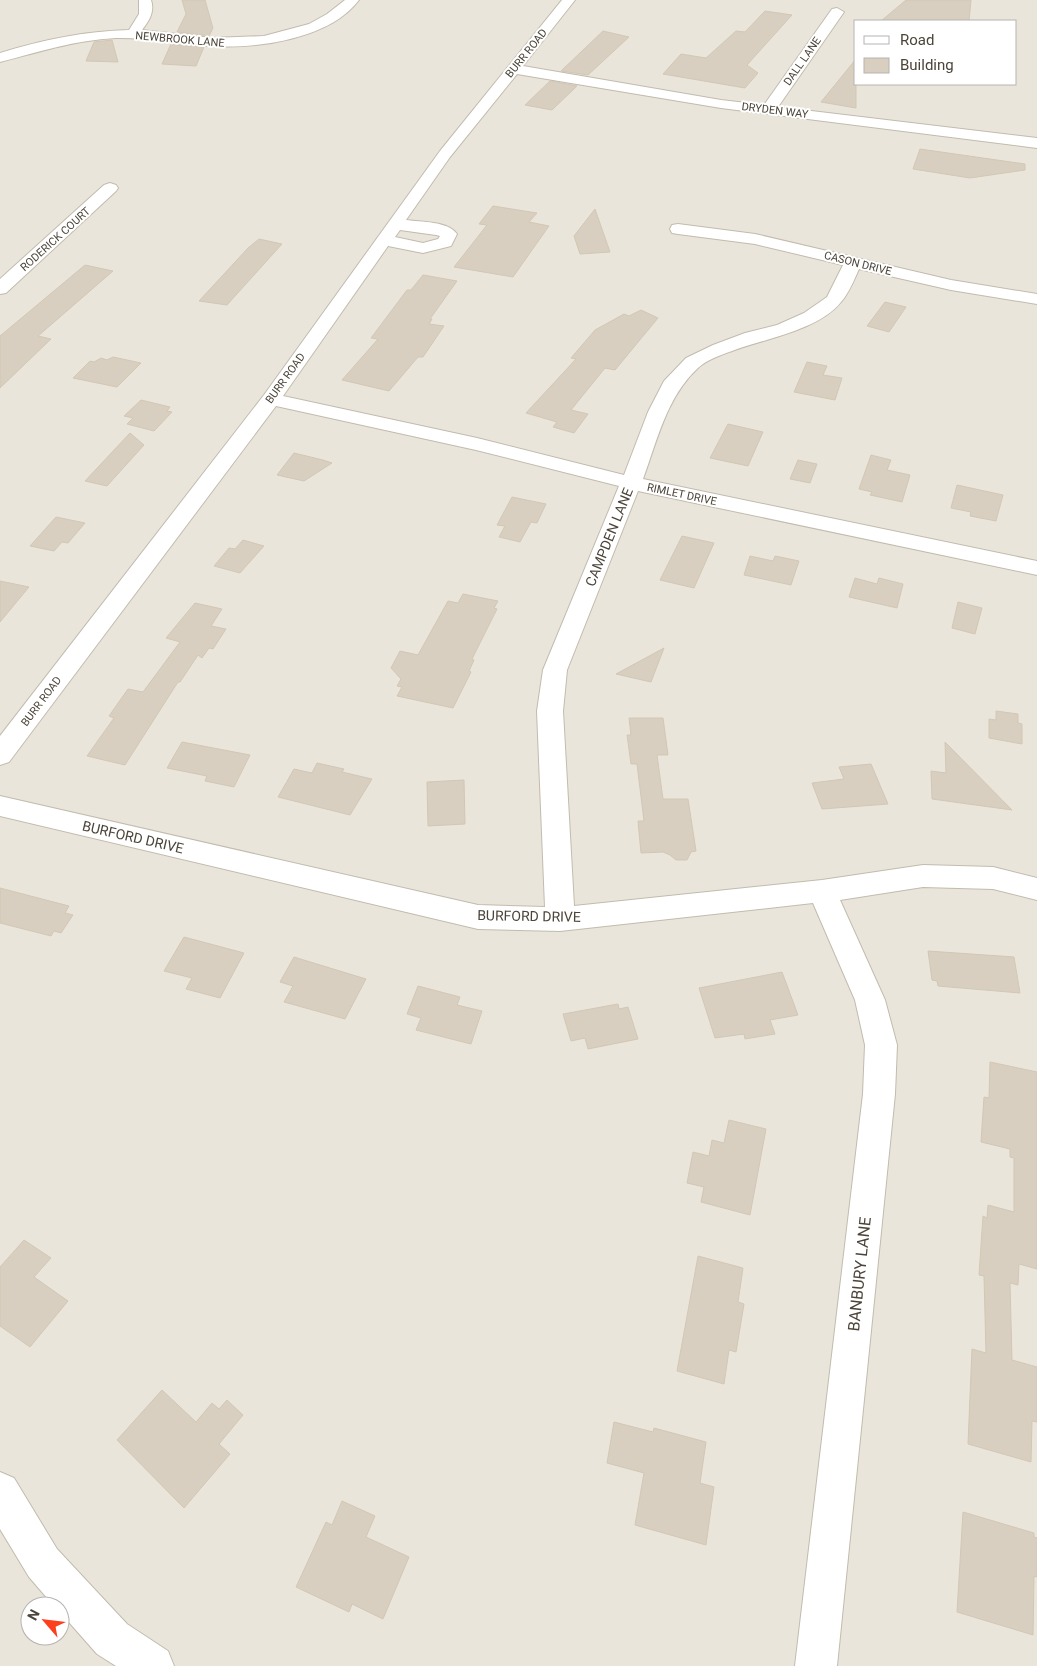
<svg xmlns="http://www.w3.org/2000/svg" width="1037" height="1666" font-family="Roboto,sans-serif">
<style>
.residential{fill:#eae5da;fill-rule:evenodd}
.building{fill:#d8cfc1;stroke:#d3c7b4}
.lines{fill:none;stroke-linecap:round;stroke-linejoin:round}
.minor-casing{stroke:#c2bbae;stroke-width:2}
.minor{fill:#fff;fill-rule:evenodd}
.labels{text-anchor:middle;stroke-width:4;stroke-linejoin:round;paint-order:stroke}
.far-street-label{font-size:11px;fill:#4b4439;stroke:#fff}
.street-label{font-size:14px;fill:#4b4439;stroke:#fff}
.near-street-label{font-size:16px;fill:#4b4439;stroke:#fff}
</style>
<rect width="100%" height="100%" fill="#f6f3ec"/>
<!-- residential -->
<path class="residential" d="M 0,0 L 1037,0 L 1037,1666 L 0,1666 ZM 856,21 L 1016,21 L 1016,84 L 856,84 ZM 30,1606 L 60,1606 L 60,1636 L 30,1636 Z"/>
<!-- building -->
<path class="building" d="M 182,0 L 205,0 L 213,28 L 209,36 L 177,32 L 186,14 Z
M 906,0 L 971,0 L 969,21 L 881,21 Z
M 765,11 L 792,15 L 747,65 L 758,73 L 745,88 L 663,74 L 681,54 L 706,58 L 736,31 L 745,32 Z
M 603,31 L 629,37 L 588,75 L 561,71 Z
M 112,40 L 118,62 L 86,61 L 94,42 Z
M 171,44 L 187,46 L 204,47 L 196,66 L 162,64 Z
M 856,59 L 856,108 L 821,102 Z
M 550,81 L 577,86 L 552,110 L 525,105 Z
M 920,149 L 1025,164 L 1025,170 L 970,178 L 913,169 Z
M 493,206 L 537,213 L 529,222 L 549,226 L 513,277 L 454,267 L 487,225 L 479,224 Z
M 595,209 L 610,252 L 580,254 L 574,236 Z
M 259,239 L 282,244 L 227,305 L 199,301 L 248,248 Z
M 85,265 L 113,271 L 38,336 L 51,339 L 0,388 L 0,336 Z
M 423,275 L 457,281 L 430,319 L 432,319 L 429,324 L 444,326 L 423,357 L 418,357 L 389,391 L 342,380 L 378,339 L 371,338 L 407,290 L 411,290 Z
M 885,302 L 906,307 L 889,332 L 867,326 Z
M 641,310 L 658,318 L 615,370 L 605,368 L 571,410 L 588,414 L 574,433 L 553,427 L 557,422 L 526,413 L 576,359 L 571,358 L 595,330 L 624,314 L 629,316 Z
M 113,357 L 141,363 L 117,387 L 73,378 L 90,361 L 94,362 L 101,358 L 107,360 Z
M 807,362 L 827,366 L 823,375 L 842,378 L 835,400 L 794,392 Z
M 141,400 L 170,407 L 167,411 L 172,412 L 154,431 L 127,424 L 133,418 L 124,416 Z
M 728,424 L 763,432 L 748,466 L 710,458 Z
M 130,433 L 144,445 L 107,486 L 85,481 Z
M 294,453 L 323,460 L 332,463 L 304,481 L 277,475 Z
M 871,455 L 891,460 L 887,470 L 910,475 L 902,502 L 870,495 L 872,492 L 859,489 Z
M 798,460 L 817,464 L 810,483 L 790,479 Z
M 957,485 L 1003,495 L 996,521 L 970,516 L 971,512 L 951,508 Z
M 512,497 L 546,504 L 537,523 L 531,522 L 520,542 L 499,537 L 505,526 L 497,525 Z
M 56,517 L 85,523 L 68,543 L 62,542 L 54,551 L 30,546 Z
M 682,536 L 714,543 L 694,588 L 660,580 Z
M 243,540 L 264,546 L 240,573 L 214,566 L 229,548 L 235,549 Z
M 750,556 L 773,561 L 775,556 L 799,561 L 791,585 L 744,575 Z
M 855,578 L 877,584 L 879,578 L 903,584 L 897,608 L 849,597 Z
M 0,581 L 29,587 L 0,622 Z
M 463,594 L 498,601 L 494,608 L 497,609 L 472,659 L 474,660 L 469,671 L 471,672 L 453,708 L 397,696 L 402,687 L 397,686 L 401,679 L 391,668 L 400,651 L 418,655 L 448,601 L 458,603 Z
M 958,602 L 982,608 L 975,634 L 952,628 Z
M 195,603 L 222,609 L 211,626 L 226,629 L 213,649 L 209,648 L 202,658 L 198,655 L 180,682 L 178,682 L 125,765 L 87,756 L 114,718 L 109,716 L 128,689 L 143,692 L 180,642 L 166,638 Z
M 664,648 L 651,682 L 616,674 Z
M 996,711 L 1018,714 L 1018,723 L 1022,724 L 1022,744 L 989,738 L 989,719 L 996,720 Z
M 629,718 L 663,718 L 668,755 L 657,755 L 663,799 L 688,799 L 696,851 L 691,852 L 687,860 L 676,860 L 670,855 L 663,852 L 641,853 L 638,821 L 644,821 L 637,764 L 631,764 L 627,735 L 631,735 Z
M 182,742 L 250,755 L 234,787 L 205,781 L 207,776 L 167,768 Z
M 945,742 L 1012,810 L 932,799 L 931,771 L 946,773 Z
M 317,763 L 344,769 L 342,772 L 372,779 L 350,815 L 278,797 L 294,769 L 312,773 Z
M 871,764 L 888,804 L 822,809 L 812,783 L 844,779 L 839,767 Z
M 464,780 L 465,824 L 428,826 L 427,782 Z
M 0,888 L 69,906 L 65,913 L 73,915 L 61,933 L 54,931 L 51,936 L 0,923 Z
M 184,937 L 244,953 L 220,998 L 186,989 L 192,978 L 164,971 Z
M 928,951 L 1014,957 L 1020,993 L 938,986 L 937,981 L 932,980 Z
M 294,957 L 366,979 L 345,1019 L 284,1002 L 293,986 L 280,982 Z
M 782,972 L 798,1015 L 770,1020 L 775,1034 L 745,1039 L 744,1034 L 715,1038 L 699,988 Z
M 418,986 L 460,997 L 457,1005 L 482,1011 L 471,1044 L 416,1030 L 421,1018 L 407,1014 Z
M 618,1004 L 619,1009 L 628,1007 L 638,1039 L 588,1049 L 585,1038 L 571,1041 L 563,1014 Z
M 990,1062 L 1037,1072 L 1037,1269 L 1019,1264 L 1018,1285 L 1010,1283 L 1012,1360 L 1037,1367 L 1037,1422 L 1032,1421 L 1031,1462 L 968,1444 L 972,1349 L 986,1353 L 984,1276 L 979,1275 L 983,1216 L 987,1218 L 988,1205 L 1014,1212 L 1014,1158 L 1010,1157 L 1010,1149 L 981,1142 L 984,1097 L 989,1098 Z
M 729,1120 L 766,1129 L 750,1215 L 701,1202 L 704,1187 L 687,1183 L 693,1152 L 709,1156 L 712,1140 L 724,1143 Z
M 24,1240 L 51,1258 L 34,1277 L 68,1301 L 30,1347 L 0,1326 L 0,1267 Z
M 698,1256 L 743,1268 L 738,1302 L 744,1304 L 736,1352 L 729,1350 L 724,1384 L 677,1371 Z
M 162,1390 L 196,1422 L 212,1403 L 219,1409 L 227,1400 L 243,1415 L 219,1444 L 230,1454 L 184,1508 L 117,1440 Z
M 614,1422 L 653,1432 L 654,1428 L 706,1442 L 700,1483 L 714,1487 L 706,1545 L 635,1525 L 644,1473 L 607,1463 Z
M 342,1501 L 375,1516 L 366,1537 L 409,1557 L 383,1619 L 352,1604 L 349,1612 L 296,1587 L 326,1522 L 332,1525 Z
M 963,1512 L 1034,1533 L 1034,1537 L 1037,1538 L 1037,1577 L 1034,1576 L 1033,1635 L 957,1612 Z"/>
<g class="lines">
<!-- minor casing -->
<g class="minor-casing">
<path id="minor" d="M 139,0 L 151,0 C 155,12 149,21 142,30 L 212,38 L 264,36 L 309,24 L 327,14 L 345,0 L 359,0 C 330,39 257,49 211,46 C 179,45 148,37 116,38 C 75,40 39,52 0,62 L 0,53 C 42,40 85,31 129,30 L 139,14 Z
M 562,0 L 575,0 L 523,66 L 721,100 L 764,105 L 832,9 L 837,8 L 844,12 L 778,107 L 1037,138 L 1037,148 L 721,108 L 517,74 L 450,157 L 406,220 C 421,222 448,221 457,234 L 451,246 L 423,253 L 388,246 L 283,396 L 477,438 L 624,475 L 648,412 L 664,381 L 686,358 L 713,345 L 745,333 L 777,325 L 804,313 L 827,297 L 843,265 L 755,244 L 678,234 L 672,233 L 670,229 L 672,225 L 678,224 L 755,234 L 951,280 L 1037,294 L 1037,304 L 951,290 L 859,269 C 854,280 849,293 841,302 C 819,330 764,339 732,351 C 721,355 706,360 698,368 C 667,396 657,441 643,479 L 1037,561 L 1037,575 L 638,491 L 567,670 L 563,711 L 574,906 L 822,880 L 923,865 L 993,867 L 1037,878 L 1037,900 L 993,889 L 923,887 L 840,900 L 885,1000 L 897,1045 L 895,1094 L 837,1666 L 795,1666 L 863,1094 L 865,1045 L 855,1000 L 813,903 L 560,931 L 478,929 L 0,816 L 0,796 L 478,905 L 545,907 L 537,711 L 543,670 L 619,486 L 476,450 L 276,406 L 9,762 L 0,765 L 0,736 L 264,395 L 440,151 ZM 400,230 L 436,235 L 440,236 L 438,239 L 423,243 L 395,237 Z
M 110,183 L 116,185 L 118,188 L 116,191 L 6,293 L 0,294 L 0,279 L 104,185 Z
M 0,1472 L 14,1478 L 57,1549 L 127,1624 L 168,1651 L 174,1666 L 116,1666 L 97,1654 L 60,1612 L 60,1606 L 54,1606 L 29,1577 L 0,1529 Z"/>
</g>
<!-- minor -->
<use href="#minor" class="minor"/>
</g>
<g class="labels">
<!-- far-street labels -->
<g class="far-street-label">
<text transform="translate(180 39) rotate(5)" y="4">NEWBROOK LANE</text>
<text transform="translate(526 53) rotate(-51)" y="4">BURR ROAD</text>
<text transform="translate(802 61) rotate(-55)" y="4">DALL LANE</text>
<text transform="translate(775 110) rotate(7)" y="4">DRYDEN WAY</text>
<text transform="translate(55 239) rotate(-42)" y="4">RODERICK COURT</text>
<text transform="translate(858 263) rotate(14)" y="4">CASON DRIVE</text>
<text transform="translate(285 378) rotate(-54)" y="4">BURR ROAD</text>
<text transform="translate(682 494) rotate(12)" y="4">RIMLET DRIVE</text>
<text transform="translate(41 701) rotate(-53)" y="4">BURR ROAD</text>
</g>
<!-- street labels -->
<g class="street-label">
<text transform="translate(609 537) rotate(-68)" y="5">CAMPDEN LANE</text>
<text transform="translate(133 837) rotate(13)" y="5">BURFORD DRIVE</text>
<text transform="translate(529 916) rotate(1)" y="5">BURFORD DRIVE</text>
</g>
<!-- near-street labels -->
<g class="near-street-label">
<text transform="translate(859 1274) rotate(-84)" y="6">BANBURY LANE</text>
</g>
</g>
<!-- legend -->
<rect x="854" y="20" width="162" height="65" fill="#ffffff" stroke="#b7b4b0"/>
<rect x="864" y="36" width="25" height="8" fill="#ffffff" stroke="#b7b4b0"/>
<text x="900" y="45" font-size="15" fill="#4b4439">Road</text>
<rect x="864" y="58" width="25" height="15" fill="#d8cfc1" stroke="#b7b4b0"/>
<text x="900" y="70" font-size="15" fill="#4b4439">Building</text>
<!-- north arrow -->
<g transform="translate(45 1621) rotate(298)"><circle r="24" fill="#ffffff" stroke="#b7b4b0"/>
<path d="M0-4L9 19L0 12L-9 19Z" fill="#fc3f1d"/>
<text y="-8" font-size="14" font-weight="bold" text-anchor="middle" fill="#4b4439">N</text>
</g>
</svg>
